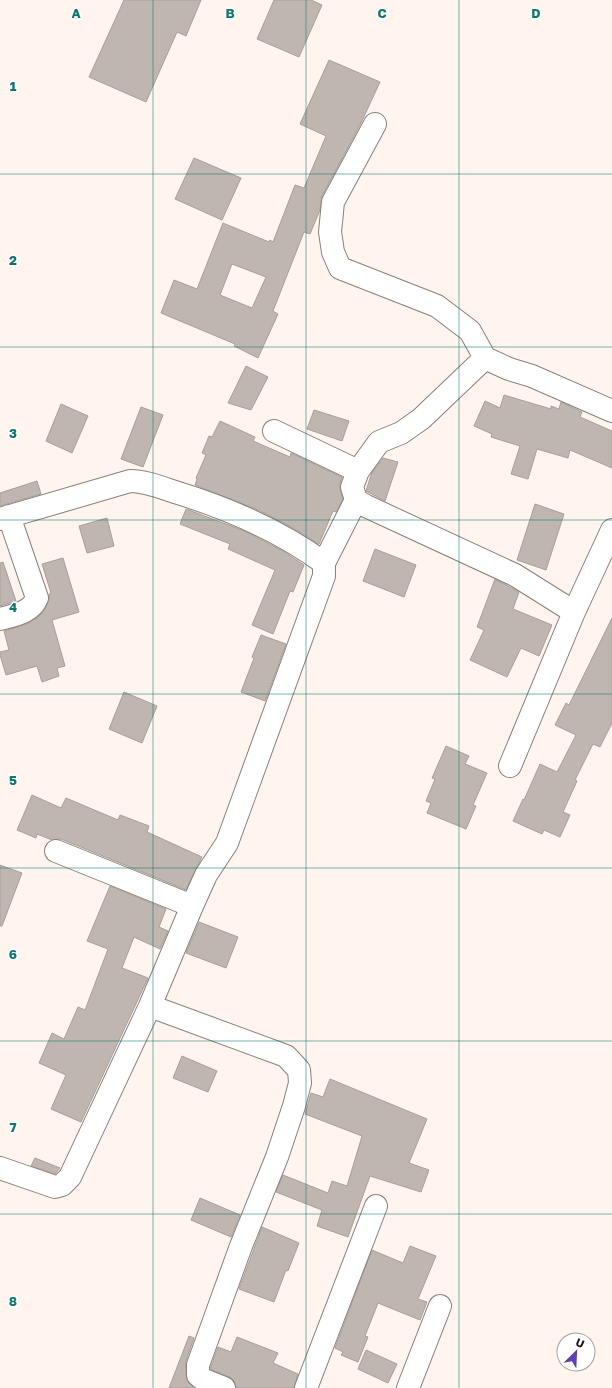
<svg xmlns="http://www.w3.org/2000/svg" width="612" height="1388" font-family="'Golos Text',sans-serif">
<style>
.building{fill:#bfb6b0;stroke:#a89f99;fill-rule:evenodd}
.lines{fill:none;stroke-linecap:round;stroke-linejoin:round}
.street-casing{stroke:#88807a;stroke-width:24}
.street{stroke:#fff;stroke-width:22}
.grid{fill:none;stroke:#0f766e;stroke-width:1;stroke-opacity:0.55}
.grid-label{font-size:13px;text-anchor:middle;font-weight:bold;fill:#0f766e;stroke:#fff;stroke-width:3;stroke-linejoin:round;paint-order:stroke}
</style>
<rect width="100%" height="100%" fill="#fff5ee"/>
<!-- building -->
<path class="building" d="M 124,0 L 201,0 L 186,36 L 177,32 L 146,102 L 89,77 Z
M 274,0 L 311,0 L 322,5 L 299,57 L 257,39 Z
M 329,60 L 380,82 L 361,123 L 322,196 L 320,210 L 310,234 L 304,232 L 273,311 L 278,314 L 258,358 L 234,346 L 235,344 L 161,313 L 174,280 L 197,289 L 223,223 L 269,242 L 270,240 L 273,242 L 295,185 L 304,188 L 326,136 L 300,124 ZM 232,264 L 266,277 L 252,308 L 220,295 Z
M 194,158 L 241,178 L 222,220 L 175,199 Z
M 246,366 L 268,377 L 251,410 L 228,403 Z
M 504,395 L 551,409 L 551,406 L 559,409 L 561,402 L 582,412 L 580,417 L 612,431 L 612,468 L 570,450 L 568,458 L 537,449 L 528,479 L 511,474 L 520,446 L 491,437 L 492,434 L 474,426 L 485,401 L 500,408 Z
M 61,404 L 88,416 L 72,453 L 46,441 Z
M 141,407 L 163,415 L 143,467 L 121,459 Z
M 314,410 L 349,421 L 342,441 L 307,429 Z
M 220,421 L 255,437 L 253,441 L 290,457 L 291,453 L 342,477 L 340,483 L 340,490 L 343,499 L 336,512 L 333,511 L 319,544 L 295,529 L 258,510 L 195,485 L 197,479 L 196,478 L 206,455 L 202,453 L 209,436 L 212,437 Z
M 383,458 L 398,462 L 385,501 L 366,491 L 372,472 Z
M 37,481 L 41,494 L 0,506 L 0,493 Z
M 535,504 L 564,514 L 546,570 L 517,560 Z
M 186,509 L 247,532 L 283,551 L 304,565 L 293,592 L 290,591 L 273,634 L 252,625 L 275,570 L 228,549 L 230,544 L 180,524 Z
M 107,518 L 114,546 L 87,553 L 79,526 Z
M 375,549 L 416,565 L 404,597 L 363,581 Z
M 63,558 L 79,612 L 52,620 L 65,666 L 57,668 L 59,676 L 42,682 L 37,666 L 6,675 L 0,655 L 0,652 L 9,650 L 4,631 L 27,624 L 38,617 L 44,611 L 49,599 L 49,594 L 51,593 L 42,564 Z
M 3,562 L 16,601 L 0,606 L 0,563 Z
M 495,579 L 519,592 L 513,609 L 552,625 L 539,656 L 521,648 L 507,677 L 470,660 L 484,630 L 477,627 Z
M 612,618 L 612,723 L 600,747 L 593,744 L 575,780 L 577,781 L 563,812 L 570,815 L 560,837 L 544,830 L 542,834 L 513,821 L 523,799 L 524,800 L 540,764 L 557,772 L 576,735 L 555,725 L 566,703 L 569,705 Z
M 261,635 L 286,644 L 265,701 L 241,692 L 254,658 L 252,657 Z
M 124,692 L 157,706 L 142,743 L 109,729 Z
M 446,746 L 469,756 L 465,764 L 487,773 L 473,805 L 476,806 L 466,829 L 427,813 L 431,803 L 426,801 L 435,779 L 432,778 Z
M 32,795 L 61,808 L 66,798 L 118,820 L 120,815 L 149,826 L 147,832 L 202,857 L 186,890 L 61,839 L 52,840 L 37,834 L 36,838 L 17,830 Z
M 0,865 L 22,873 L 2,926 L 0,926 Z
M 110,886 L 166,909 L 159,927 L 168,931 L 160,949 L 134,937 L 122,968 L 148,978 L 81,1122 L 51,1109 L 66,1075 L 39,1063 L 52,1033 L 64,1039 L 78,1007 L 85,1010 L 108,949 L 87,941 Z
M 199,922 L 238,937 L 226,968 L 186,953 Z
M 182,1056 L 217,1071 L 208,1092 L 173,1078 Z
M 330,1079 L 427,1119 L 409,1163 L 429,1170 L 421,1192 L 370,1176 L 348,1237 L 317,1226 L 322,1210 L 276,1192 L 283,1175 L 328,1193 L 332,1181 L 347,1186 L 362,1136 L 305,1114 L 311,1093 L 323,1097 Z
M 35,1158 L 60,1168 L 55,1174 L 31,1166 Z
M 200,1198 L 240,1215 L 231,1237 L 191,1220 Z
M 262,1227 L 299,1243 L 288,1271 L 286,1270 L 274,1302 L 239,1289 Z
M 410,1246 L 436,1256 L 418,1299 L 427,1302 L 420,1320 L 378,1303 L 365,1336 L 368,1337 L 358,1362 L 341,1355 L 343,1352 L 335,1348 L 372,1250 L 403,1263 Z
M 189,1336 L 194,1338 L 186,1361 L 186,1375 L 187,1381 L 194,1388 L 169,1388 Z
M 237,1337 L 278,1353 L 273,1363 L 298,1374 L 294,1388 L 236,1388 L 234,1381 L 229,1377 L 210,1369 L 218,1347 L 231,1352 Z
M 366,1350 L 397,1364 L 388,1383 L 358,1369 Z"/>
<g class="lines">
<!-- street casing -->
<g class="street-casing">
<path id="street" d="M 375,124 L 333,202 L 330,232 L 333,252 L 340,268 L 437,306 L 470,331 L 485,358 L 509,369 L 532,376 L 612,411
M 485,358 L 421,419 L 401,433 L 379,442 L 358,471 L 352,487 L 356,500 L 366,506 L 515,575 L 574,612 L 510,766
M 274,431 L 358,471
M 0,519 L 130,481 C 145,481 160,487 175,492 C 227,508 279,530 324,563 L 324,576 L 227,843 L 206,875 L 192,906 L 150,1006 L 70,1177 L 62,1185 L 55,1187 L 0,1168
M 324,563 L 356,500
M 574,612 L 612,530
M 0,619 C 14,615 31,613 37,598 L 9,516
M 56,851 L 192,906
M 150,1006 L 286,1056 L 299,1070 L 300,1083 L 294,1106 L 277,1157 L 241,1246 L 198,1365 L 198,1375 L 204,1380 L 224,1388
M 306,1388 L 376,1206
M 408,1388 L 440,1306"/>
</g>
<!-- street -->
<use href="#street" class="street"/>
</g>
<!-- grid -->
<path class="grid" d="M 153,0 L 153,1388M 306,0 L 306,1388M 459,0 L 459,1388M 0,174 L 612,174M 0,347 L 612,347M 0,520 L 612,520M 0,694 L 612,694M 0,868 L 612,868M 0,1041 L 612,1041M 0,1214 L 612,1214"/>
<g class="grid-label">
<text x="76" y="18">A</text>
<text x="230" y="18">B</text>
<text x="382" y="18">C</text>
<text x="536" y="18">D</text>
<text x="13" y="91">1</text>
<text x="13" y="265">2</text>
<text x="13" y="438">3</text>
<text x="13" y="612">4</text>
<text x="13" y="785">5</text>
<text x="13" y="959">6</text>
<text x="13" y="1132">7</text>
<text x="13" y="1306">8</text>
</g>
<!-- north arrow -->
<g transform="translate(576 1352) rotate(24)"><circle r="19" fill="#ffffff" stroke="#a19f9f"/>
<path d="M0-3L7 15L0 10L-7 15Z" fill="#603eb6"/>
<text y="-6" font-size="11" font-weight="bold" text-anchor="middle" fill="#14100e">U</text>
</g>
</svg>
